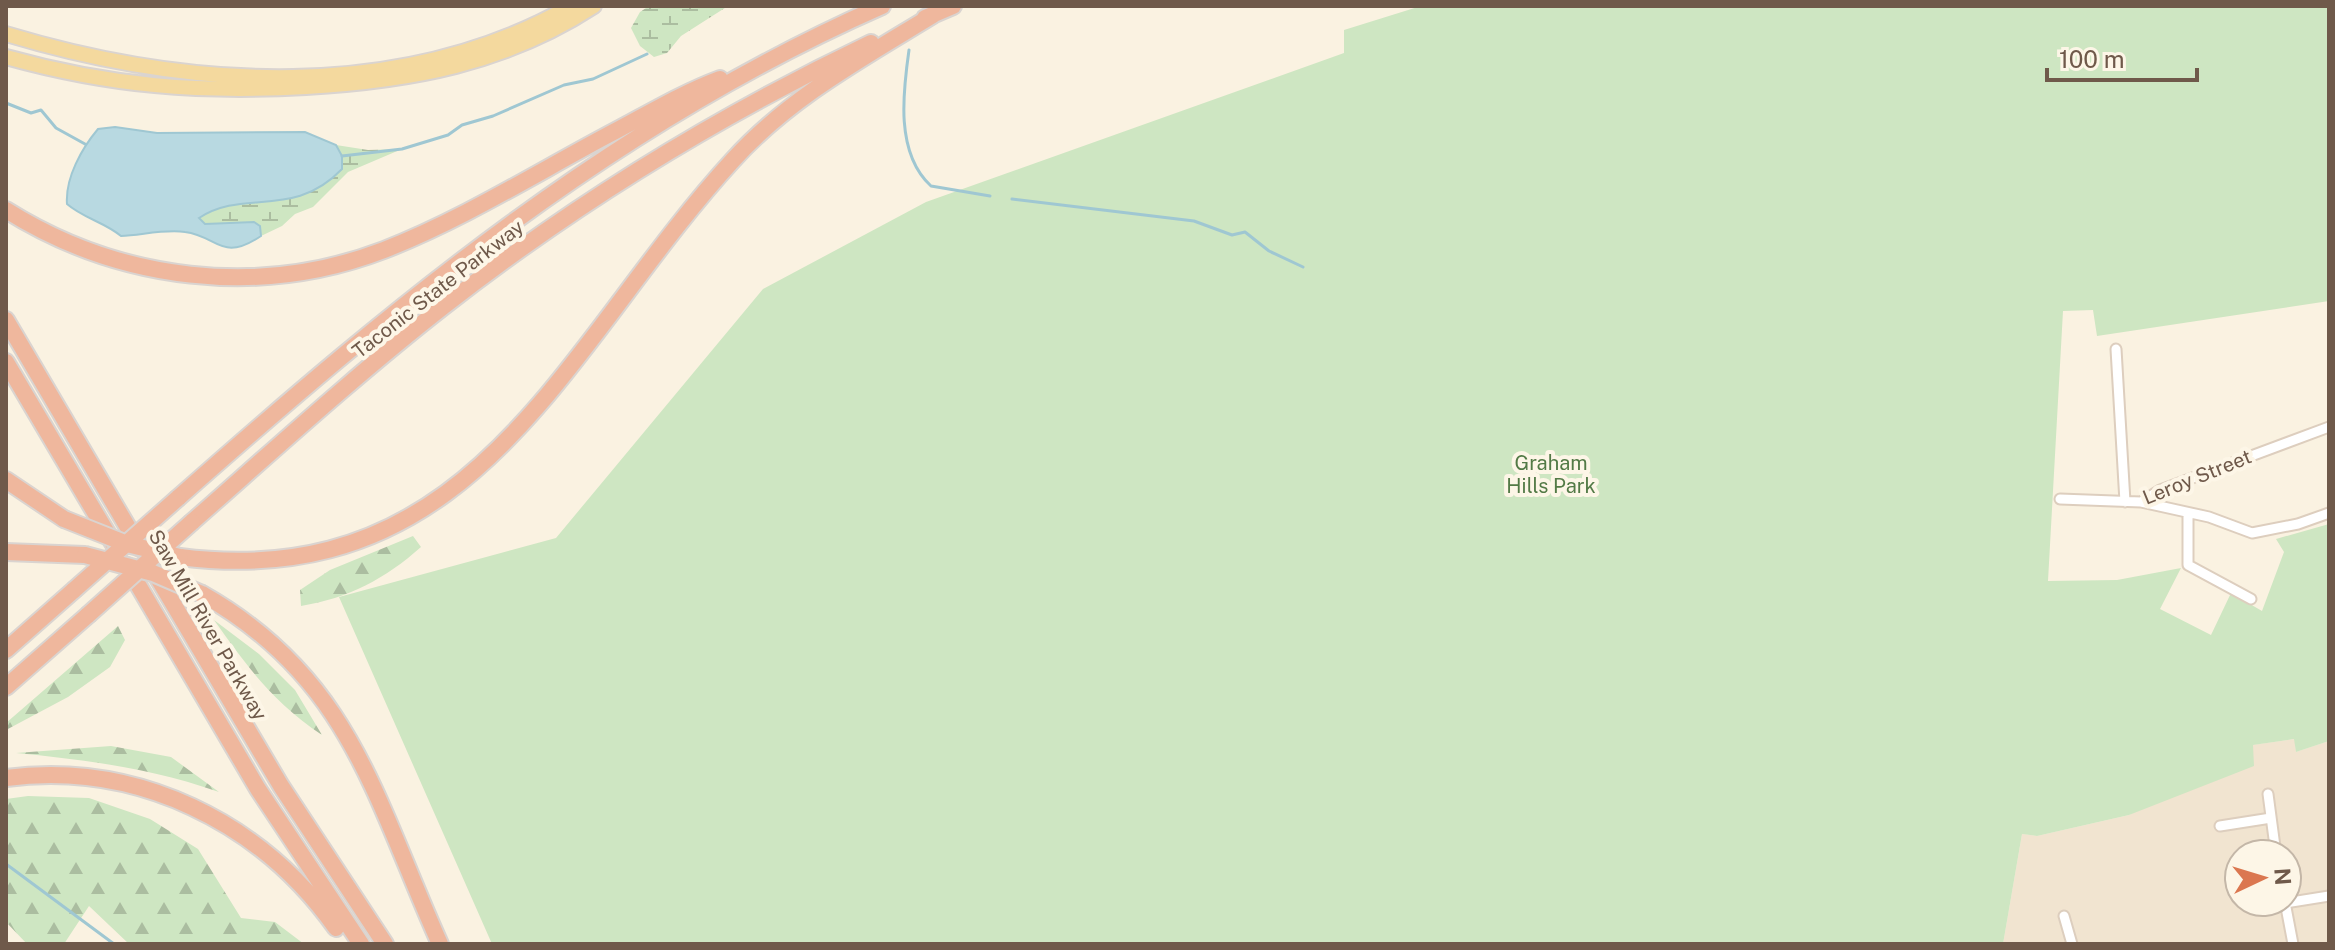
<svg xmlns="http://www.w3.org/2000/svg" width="2335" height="950" font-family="'Public Sans',sans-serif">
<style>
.residential{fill:#f1e4d0;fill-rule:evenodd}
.forest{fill:url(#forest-firs)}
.wetland{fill:url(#wetland-marsh)}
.park{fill:#cee6c2}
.water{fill:#b8d9e1;stroke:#9fc7d2;stroke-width:2}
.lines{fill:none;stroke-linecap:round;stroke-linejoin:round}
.stream{stroke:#9fc7d2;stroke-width:3}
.street-casing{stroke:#ddcebe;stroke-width:13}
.primary-casing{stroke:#dad4d0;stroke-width:18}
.highway-casing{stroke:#dad4d0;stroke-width:20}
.street{stroke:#fff;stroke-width:9}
.primary{stroke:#f4d99e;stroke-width:14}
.highway{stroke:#efb79d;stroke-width:16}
.highway-bridge-casing{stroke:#dad4d0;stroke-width:20;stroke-linecap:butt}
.highway-bridge{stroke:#efb79d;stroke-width:16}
.labels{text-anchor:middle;stroke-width:8;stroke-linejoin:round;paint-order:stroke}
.street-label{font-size:20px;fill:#6f594a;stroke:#fdf6e7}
.park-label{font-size:20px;fill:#537a46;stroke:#fdf6e7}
</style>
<defs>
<pattern id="forest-firs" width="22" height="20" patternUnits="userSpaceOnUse" patternTransform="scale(2)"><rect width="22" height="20" fill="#cee6c2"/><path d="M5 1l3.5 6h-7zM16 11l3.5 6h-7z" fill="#abbda0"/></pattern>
<pattern id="wetland-marsh" width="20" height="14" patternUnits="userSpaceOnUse" patternTransform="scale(2)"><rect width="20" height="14" fill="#cee6c2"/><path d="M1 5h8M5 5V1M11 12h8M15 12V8" fill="none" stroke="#abbda0"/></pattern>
</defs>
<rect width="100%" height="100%" fill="#faf2e1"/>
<!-- residential -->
<path class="residential" d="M 2295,739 L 2296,752 L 2329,741 L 2329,944 L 2003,944 L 2022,834 L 2037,836 L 2129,815 L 2252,745 ZM 2239,854 L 2287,854 L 2287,902 L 2239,902 Z"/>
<!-- forest -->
<path class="forest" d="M 413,536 L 421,547 C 385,579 349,598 301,606 L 300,590 L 330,570 Z
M 214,620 L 259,654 L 295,690 L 322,735 C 272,701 249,669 214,620 Z
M 118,626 L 125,640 L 110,667 L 68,697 L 6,730 L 6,723 Z
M 111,746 L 171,757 L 219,792 C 151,768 87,760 16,753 Z
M 28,796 L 89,798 L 150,819 L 198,849 L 241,918 L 275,922 L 304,944 L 129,944 L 89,906 L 64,944 L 27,944 L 6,922 L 6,799 Z"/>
<!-- wetland -->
<path class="wetland" d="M 649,6 L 728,6 L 681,36 L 667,53 L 654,57 L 640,46 L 631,28 L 640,12 Z
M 336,145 L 368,150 L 402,149 L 348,172 L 313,207 L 295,214 L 282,226 L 261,236 L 260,226 L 238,222 L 205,224 L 198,218 C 245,188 293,220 342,169 L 342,156 Z"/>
<!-- park -->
<path class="park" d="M 1421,6 L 2329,6 L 2329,301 L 2097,336 L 2093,310 L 2063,311 L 2048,581 L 2117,580 L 2181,568 L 2160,609 L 2211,635 L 2231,593 L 2262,611 L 2284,552 L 2276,539 L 2329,524 L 2329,741 L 2296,752 L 2294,739 L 2253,745 L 2254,766 L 2129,815 L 2037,836 L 2022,834 L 2003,944 L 492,944 L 339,597 L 556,538 L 763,289 L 926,202 L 1344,53 L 1344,30 Z"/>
<!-- water -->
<path class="water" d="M 115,127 L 157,133 L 305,132 L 336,145 L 342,156 L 342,169 C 293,220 245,188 199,218 L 205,224 L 254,222 L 260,226 L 261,236 C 221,263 218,236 185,232 C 165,229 142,235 121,236 C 104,222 83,218 67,204 C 65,178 82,148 98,129 Z"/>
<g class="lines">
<!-- stream -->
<path class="stream" d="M 909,50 C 903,92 895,153 931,186 L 990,196
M 6,103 L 31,113 L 41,110 L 56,128 L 85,144
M 342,156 L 402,149 L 448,135 L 462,125 L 493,116 L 564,85 L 593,79 L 647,54
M 1012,199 L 1194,221 L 1232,235 L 1245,232 L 1269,251 L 1303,267
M 6,864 L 114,944"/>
<!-- street casing -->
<g class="street-casing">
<path id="street" d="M 2116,349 L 2125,502
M 2060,499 L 2141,502 L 2209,517 L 2252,533 L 2298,524 L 2329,513
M 2141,502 L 2160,490 L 2329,427
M 2188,513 L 2188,565 L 2251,599
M 2268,794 L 2276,854
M 2220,826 L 2271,818
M 2285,902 L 2293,944
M 2285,903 L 2329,896
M 2064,916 L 2072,944"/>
</g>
<!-- primary casing -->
<g class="primary-casing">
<path id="primary" d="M 6,34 C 189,89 400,103 571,6
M 6,57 C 110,86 199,93 306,87 C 410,81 505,64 594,6"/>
</g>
<!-- highway casing -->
<g class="highway-casing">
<path id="highway" d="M 925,18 L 953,6
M 6,210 C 119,281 259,298 384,250 C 461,220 533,175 606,136 C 643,117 680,94 720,79
M 6,320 L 140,548
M 6,362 L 113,543
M 6,480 L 64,519
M 178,498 C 396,305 613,124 882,6
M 192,522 C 275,449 357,374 444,306 C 576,203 720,115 871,43
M 6,552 L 85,555
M 180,557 C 478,595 566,342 733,160 C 789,98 863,58 933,15
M 127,566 L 258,789 L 361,944
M 152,568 L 281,786 L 385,944
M 202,594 C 351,678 375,800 440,944
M 6,650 L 74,590
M 6,687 L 88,615
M 6,778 C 137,761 261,822 336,928"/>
</g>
<!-- street -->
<use href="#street" class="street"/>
<!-- primary -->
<use href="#primary" class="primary"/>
<!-- highway -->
<use href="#highway" class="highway"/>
<!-- highway-bridge casing -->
<g class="highway-bridge-casing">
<path id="highway-bridge" d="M 64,519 L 127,544 L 180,557
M 85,555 L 153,573 L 202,594
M 74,590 L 178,498
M 88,615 L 192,522"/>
</g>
<!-- highway-bridge -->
<use href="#highway-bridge" class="highway-bridge"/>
</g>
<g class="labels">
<!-- street labels -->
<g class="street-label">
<text transform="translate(438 289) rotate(-38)" y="7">Taconic State Parkway</text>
<text transform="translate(2197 477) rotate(-22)" y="7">Leroy Street</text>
<text transform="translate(208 625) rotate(60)" y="7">Saw Mill River Parkway</text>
</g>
<!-- park labels -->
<g class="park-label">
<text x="1551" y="470">Graham<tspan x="1551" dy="23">Hills Park</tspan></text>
</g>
</g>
<!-- border -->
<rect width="2335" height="950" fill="none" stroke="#6f594a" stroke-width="16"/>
<!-- north arrow -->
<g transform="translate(2263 878) rotate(86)"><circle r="38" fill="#fdf6e7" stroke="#c4b7a8" stroke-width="2"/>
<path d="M0-6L14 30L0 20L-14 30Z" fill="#db7750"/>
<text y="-12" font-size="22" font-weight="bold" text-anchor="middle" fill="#6f594a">N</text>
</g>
<!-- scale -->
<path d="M2047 68v12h150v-12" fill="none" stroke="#6f594a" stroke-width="4"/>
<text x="2059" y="68" font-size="24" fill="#6f594a" stroke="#fdf6e7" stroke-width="6" paint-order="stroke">100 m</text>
</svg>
